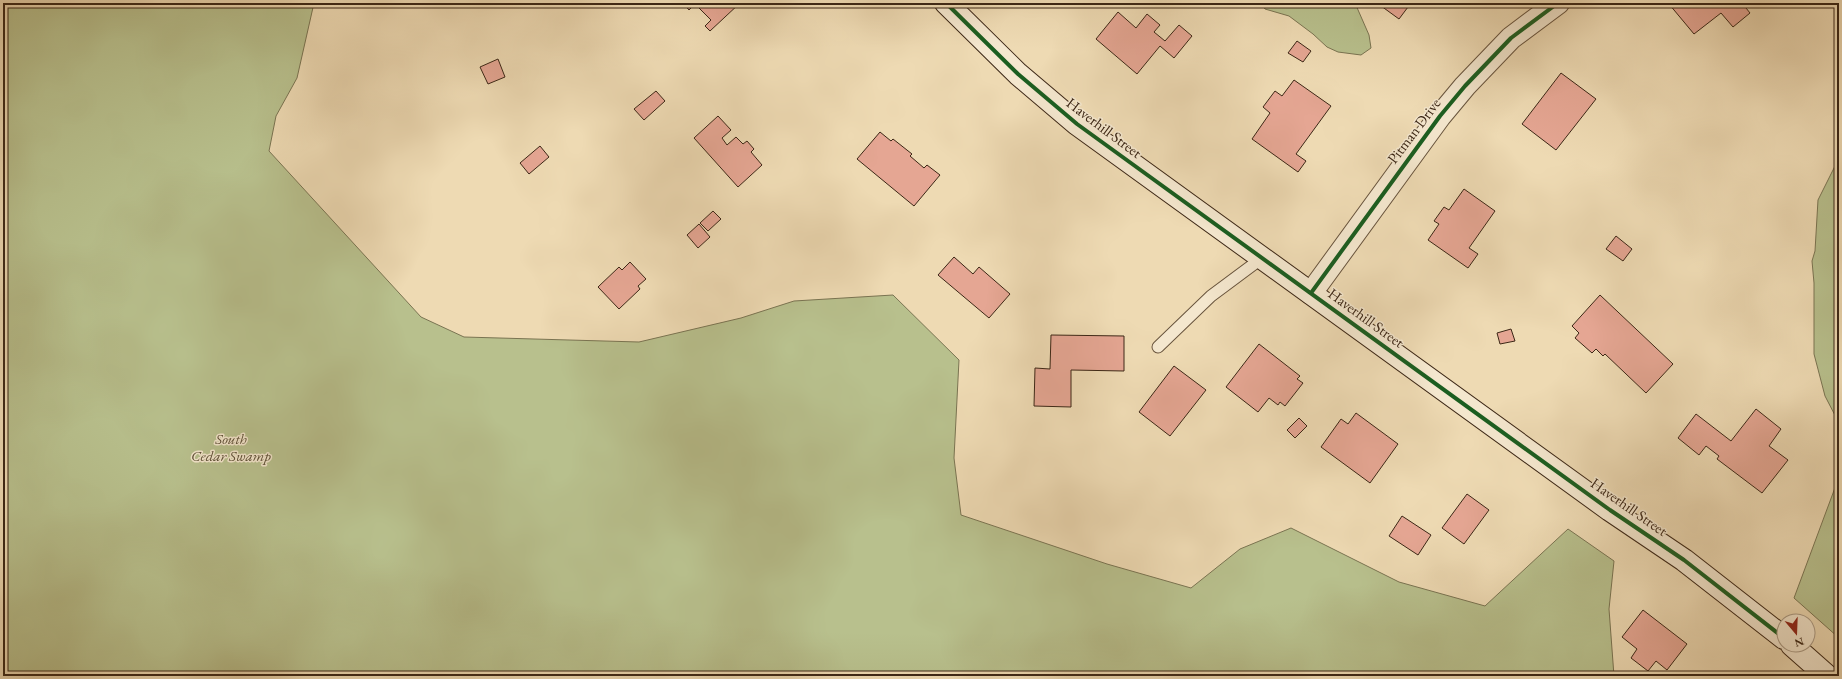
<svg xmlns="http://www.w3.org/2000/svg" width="1842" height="679" font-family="'EB Garamond',serif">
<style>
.green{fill:#b8c08d;stroke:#7a7452}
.building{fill:#e5a693;stroke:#3c2716}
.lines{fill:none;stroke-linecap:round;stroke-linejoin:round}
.lane-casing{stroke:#68543d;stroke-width:13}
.street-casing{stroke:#68543d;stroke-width:24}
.secondary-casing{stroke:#3c2716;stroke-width:24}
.lane{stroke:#f4e7ce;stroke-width:11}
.street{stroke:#f4e7ce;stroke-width:22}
.secondary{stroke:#f4e7ce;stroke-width:22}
.cycleway-casing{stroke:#f4e7ce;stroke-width:6}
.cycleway{stroke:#1b5e20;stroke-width:4}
.labels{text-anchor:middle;stroke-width:3;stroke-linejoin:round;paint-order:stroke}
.street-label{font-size:15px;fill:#3c2716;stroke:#f4e7ce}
.park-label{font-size:15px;font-style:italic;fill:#5b4d34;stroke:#f4e7ce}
</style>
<rect width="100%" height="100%" fill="#eedab3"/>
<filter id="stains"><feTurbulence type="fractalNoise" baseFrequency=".005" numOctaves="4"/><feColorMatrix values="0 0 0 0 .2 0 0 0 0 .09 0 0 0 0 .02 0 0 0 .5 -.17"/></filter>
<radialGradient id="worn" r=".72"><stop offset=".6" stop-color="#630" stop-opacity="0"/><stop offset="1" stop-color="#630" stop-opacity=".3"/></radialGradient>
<!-- green -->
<path class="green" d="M 3,3 L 314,3 L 297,78 L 276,116 L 269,151 L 421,317 L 464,337 L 639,342 L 741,318 L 794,301 L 893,295 L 959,360 L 954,458 L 961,515 L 1107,564 L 1191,588 L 1240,549 L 1291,528 L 1399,582 L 1485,606 L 1568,529 L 1614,561 L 1609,609 L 1614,676 L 3,676 Z
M 1261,3 L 1355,3 L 1369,35 L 1371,48 L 1361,55 L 1338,52 L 1327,47 L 1313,34 L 1289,16 L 1265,9 Z
M 1839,158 L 1839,423 L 1825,396 L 1814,354 L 1814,283 L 1812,261 L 1815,251 L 1818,200 Z
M 1839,477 L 1839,638 L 1794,598 Z"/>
<!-- building -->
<path class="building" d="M 683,3 L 740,3 L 710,31 L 705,26 L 711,20 L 695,4 L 689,10 Z
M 1377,3 L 1411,3 L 1399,19 Z
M 1670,3 L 1742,3 L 1750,13 L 1733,27 L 1721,13 L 1694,34 L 1669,4 Z
M 1118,12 L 1136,28 L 1147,14 L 1160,25 L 1154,32 L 1165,41 L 1179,25 L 1192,36 L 1174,58 L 1160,46 L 1137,74 L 1096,39 Z
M 1297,41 L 1311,51 L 1303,62 L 1288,53 Z
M 498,59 L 505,77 L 488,84 L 480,67 Z
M 1561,73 L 1596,99 L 1556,150 L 1522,124 Z
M 1294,80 L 1331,106 L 1296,154 L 1306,161 L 1298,172 L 1252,139 L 1270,113 L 1263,107 L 1275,91 L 1282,96 Z
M 656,91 L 665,101 L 644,120 L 634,109 Z
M 718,116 L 731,130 L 722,138 L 727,145 L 736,137 L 743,144 L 747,141 L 754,149 L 751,152 L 762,165 L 738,187 L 694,138 Z
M 880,132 L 891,141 L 893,139 L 912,154 L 910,156 L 924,168 L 927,165 L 940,175 L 914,206 L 857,159 Z
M 540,146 L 549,157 L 529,174 L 520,163 Z
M 1464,189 L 1495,211 L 1469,248 L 1478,254 L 1468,268 L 1428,240 L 1439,224 L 1434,221 L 1444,207 L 1449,210 Z
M 713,211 L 721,219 L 708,231 L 700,223 Z
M 699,224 L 710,237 L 698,248 L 687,235 Z
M 1616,236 L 1632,249 L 1623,261 L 1606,249 Z
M 954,257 L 973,274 L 979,267 L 1010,294 L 989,318 L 938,275 Z
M 630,262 L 646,279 L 638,286 L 640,289 L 619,309 L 598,287 L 619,267 L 622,270 Z
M 1600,295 L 1673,364 L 1646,393 L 1605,354 L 1603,356 L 1596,349 L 1592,353 L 1575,338 L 1579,333 L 1572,326 Z
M 1511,329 L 1515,341 L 1500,344 L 1497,333 Z
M 1051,335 L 1124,336 L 1124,371 L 1071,370 L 1071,407 L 1034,406 L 1035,368 L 1050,369 Z
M 1259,344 L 1300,376 L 1297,379 L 1303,383 L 1285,406 L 1280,402 L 1278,405 L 1269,398 L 1258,412 L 1226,387 Z
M 1174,366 L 1206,390 L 1170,436 L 1139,412 Z
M 1756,409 L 1781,429 L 1769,446 L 1788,460 L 1762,493 L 1717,459 L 1719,456 L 1706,446 L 1699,455 L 1678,438 L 1696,414 L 1731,441 Z
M 1356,413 L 1398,444 L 1370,483 L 1321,447 L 1341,419 L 1348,424 Z
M 1299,418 L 1307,426 L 1295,438 L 1287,430 Z
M 1467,494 L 1489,510 L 1464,544 L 1442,528 Z
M 1402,516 L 1431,535 L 1418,555 L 1389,536 Z
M 1643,610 L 1687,644 L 1667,670 L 1656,661 L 1648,671 L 1631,658 L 1637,649 L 1622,637 Z"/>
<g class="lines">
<!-- lane casing -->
<g class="lane-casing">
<path id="lane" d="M 1158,347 L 1211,296 L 1262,258"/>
</g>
<!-- street casing -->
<g class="street-casing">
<path id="street" d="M 1311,293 L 1440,116 L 1465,86 L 1511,38 L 1558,3"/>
</g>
<!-- secondary casing -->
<g class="secondary-casing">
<path id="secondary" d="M 946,3 L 1018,74 L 1077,124 L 1610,510 L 1684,560 L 1784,638
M 1792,645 L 1827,676"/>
</g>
<!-- lane -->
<use href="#lane" class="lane"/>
<!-- street -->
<use href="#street" class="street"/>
<!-- secondary -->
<use href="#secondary" class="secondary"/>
<!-- cycleway casing -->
<g class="cycleway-casing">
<path id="cycleway" d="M 946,3 L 1018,74 L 1077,124 L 1610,510 L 1684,560 L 1784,638
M 1311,293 L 1440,116 L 1465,86 L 1511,38 L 1558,3"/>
</g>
<!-- cycleway -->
<use href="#cycleway" class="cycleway"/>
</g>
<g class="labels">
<!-- street labels -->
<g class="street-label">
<text transform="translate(1104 128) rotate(37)" y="5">Haverhill Street</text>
<text transform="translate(1414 131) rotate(-53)" y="5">Pitman Drive</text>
<text transform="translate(1366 318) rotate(36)" y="5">Haverhill Street</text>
<text transform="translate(1629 507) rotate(35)" y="5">Haverhill Street</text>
</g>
<!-- park labels -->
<g class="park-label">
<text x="231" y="444">South<tspan x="231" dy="17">Cedar Swamp</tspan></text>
</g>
</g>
<!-- margin -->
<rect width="1842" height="679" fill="none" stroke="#eedab3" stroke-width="16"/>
<rect x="4" y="4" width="1834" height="671" fill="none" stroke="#3c2716" stroke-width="2"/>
<rect x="8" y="8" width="1826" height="663" fill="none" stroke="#3c2716"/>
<!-- north arrow -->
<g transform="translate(1796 633) rotate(161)"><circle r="19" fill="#f4e7ce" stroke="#aa9a84"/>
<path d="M0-3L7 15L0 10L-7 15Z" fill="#8f2418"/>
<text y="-6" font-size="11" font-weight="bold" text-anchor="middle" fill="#3c2716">N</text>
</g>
<rect width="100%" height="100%" filter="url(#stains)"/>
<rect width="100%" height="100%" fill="url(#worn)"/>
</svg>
